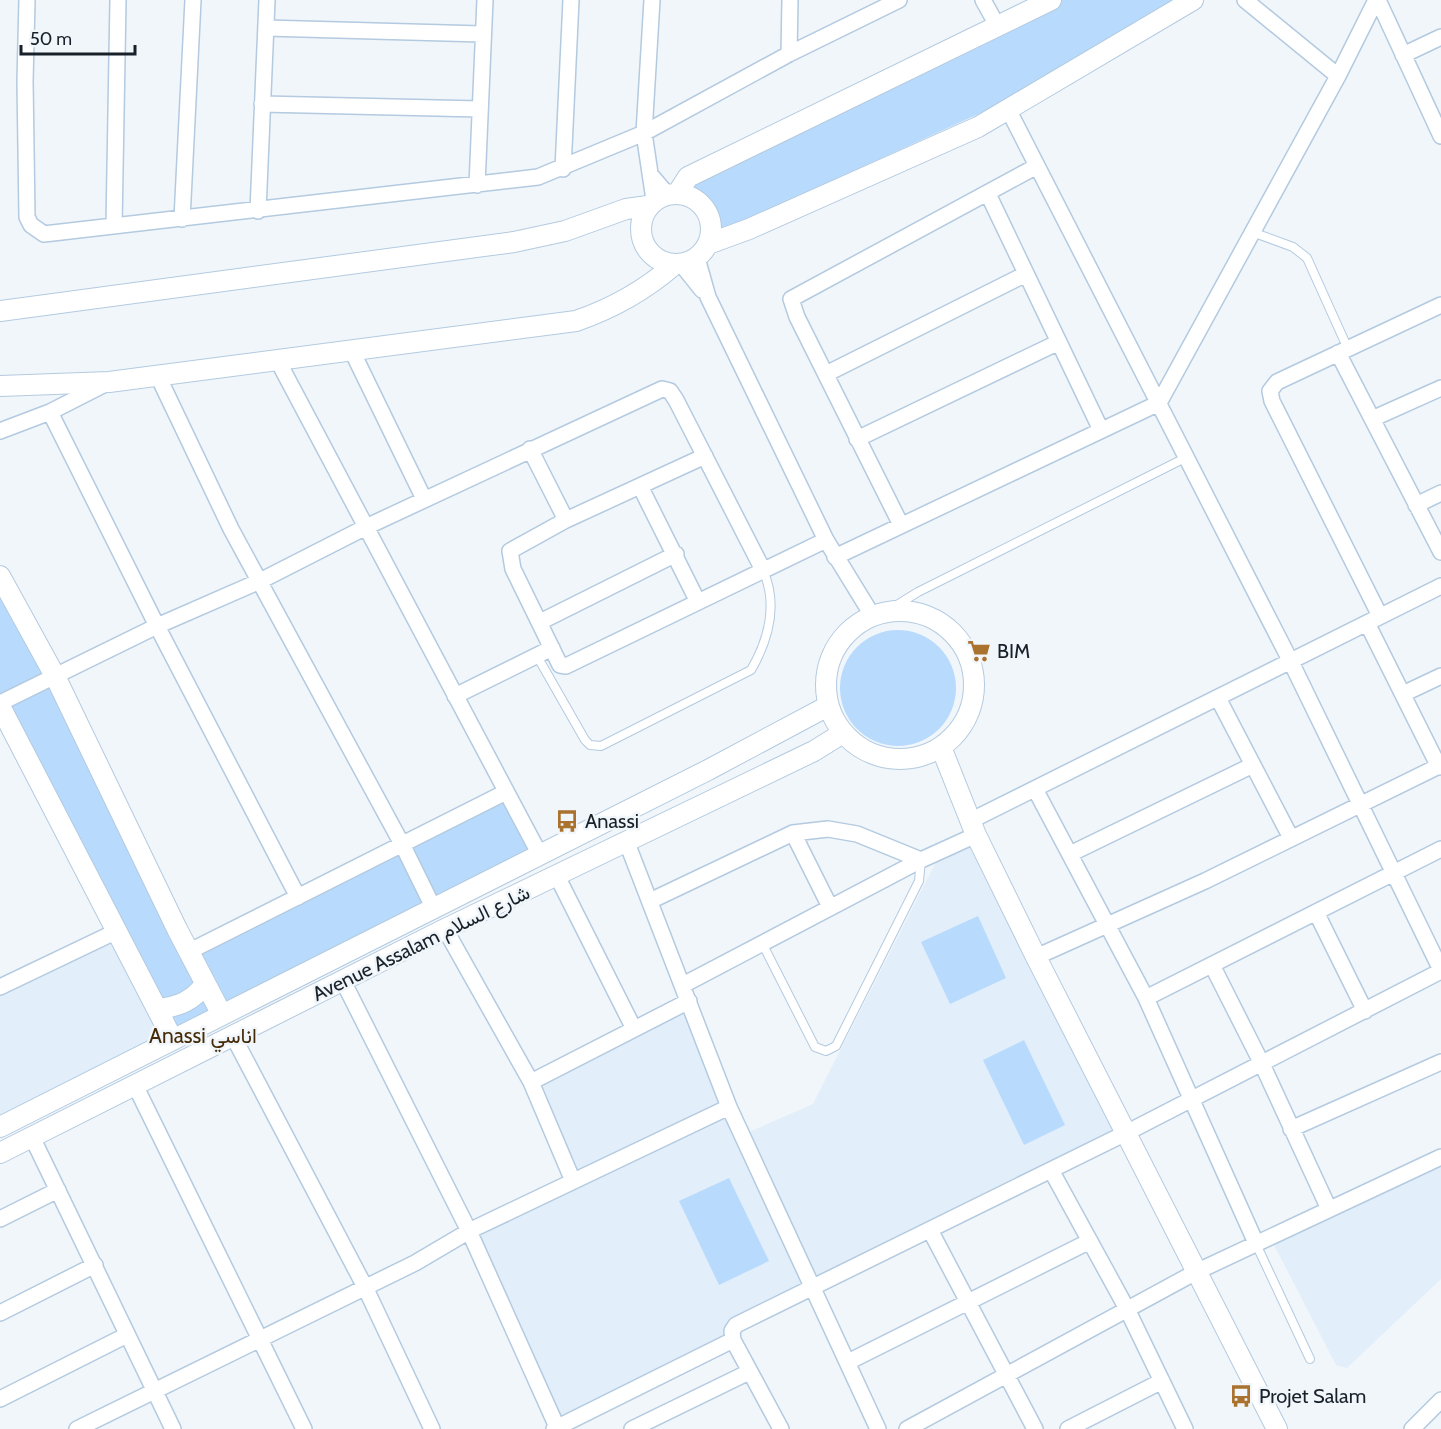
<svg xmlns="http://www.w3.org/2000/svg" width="1441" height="1429" font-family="Cabin,Vazirmatn,sans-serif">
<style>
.built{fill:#e2eef9}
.green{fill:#b8dbfd}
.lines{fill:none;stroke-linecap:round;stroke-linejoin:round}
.service-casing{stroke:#b3cae0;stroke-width:10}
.minor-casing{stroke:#b3cae0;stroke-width:18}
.tertiary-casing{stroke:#b3cae0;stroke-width:22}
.service{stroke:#fff;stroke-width:8}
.minor{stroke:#fff;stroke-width:15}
.tertiary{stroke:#fff;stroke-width:20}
.labels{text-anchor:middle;stroke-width:5;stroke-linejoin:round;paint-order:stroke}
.poi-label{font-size:20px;fill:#182029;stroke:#f1f6fa;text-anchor:start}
.street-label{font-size:20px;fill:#182029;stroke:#f1f6fa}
.neighbourhood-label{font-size:21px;fill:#452a09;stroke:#f1f6fa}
</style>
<rect width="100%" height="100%" fill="#f1f6fa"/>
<!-- built -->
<path class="built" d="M 965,835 L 1000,873 L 1125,1126 L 756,1311 L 740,1333 L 564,1423 L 473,1232 L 574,1181 L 523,1079 L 687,996 L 740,1136 L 813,1104 L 944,846 Z
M 117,931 L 173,1040 L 0,1127 L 0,987 Z
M 1441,1165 L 1441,1279 L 1347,1368 L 1336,1365 L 1272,1241 Z"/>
<!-- green -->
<path class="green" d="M 1058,0 L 1173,0 L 1145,21 L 1007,101 L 717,233 C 717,211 709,200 691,187 L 864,100 L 964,54 Z
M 0,585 L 188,952 L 506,792 L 540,855 L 173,1040 L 0,699 Z
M840 688a58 58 0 1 1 116 0a58 58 0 1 1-116 0Z
M 978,916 L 1006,978 L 950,1004 L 921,942 Z
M 1024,1040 L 1065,1125 L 1024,1145 L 983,1060 Z
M 729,1178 L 769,1261 L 719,1285 L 679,1201 Z"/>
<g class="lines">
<!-- service casing -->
<g class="service-casing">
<path id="service" d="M 1252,232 L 1293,247 L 1307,258 L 1348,349
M 889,610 L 918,592 L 1187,457
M 537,656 L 585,740 L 590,745 L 601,746 L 751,670 C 769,639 778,604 763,570
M 762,943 L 815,1047 L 826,1051 L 836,1046 L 919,881 L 921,860
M 1256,1244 L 1310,1359"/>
</g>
<!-- minor casing -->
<g class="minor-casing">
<path id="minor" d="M 27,0 L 25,81 L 27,217 L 31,225 L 44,234 L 538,177 L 644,133 L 789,54 L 899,0
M 652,0 L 644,133 L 654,200
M 983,0 L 998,27
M 1245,0 L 1338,76
M 1378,0 L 1441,136
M 266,28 L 482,34
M 789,54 L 790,0
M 1403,55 L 1441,37
M 262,104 L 480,109
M 1009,111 L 1291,662 L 1441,970
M 563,169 L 571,0
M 650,174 L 667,194
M 477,185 L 485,0
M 988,194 L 1101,430
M 258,211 L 267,0
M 182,219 L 193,0
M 114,226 L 118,0
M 697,258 L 708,297 L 826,540 L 872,615
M 682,265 L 702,290
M 352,351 L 424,499
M 1338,353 L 1441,552
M 278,361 L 540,855
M 826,374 L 1026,274
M 158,376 L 231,529 L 403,846 L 434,909
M 50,412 L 157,626 L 298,897
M 1372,419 L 1441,388
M 0,431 L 50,412 L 107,383
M 857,439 L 1059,342
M 530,449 L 566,520
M 705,456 L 566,520 L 510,551 L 513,569 L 560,665 L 566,666 L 826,540
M 640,486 L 698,602
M 1416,505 L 1441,493
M 901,525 L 797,317 L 791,299 L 1037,166
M 835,557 L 1159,403 L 1338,76 L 1376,0
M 1380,616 L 1272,401 L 1270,391 L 1277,382 L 1441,305
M 540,622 L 676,554
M 1367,623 L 1439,767
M 1403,694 L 1441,676
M 455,696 L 552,648
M 1218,698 L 1291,838
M 0,703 L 157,626 L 260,581 L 366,527 L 662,389 L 670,391 L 676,400 L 763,570
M 1035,789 L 1146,998 L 1256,1243
M 970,821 L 1441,586
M 793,833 L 830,907
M 627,843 L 729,1107 L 878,1429
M 1070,854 L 1253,765
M 557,876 L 633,1027
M 650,901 L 793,833 L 828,829 L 857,834 L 921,860
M 1316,912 L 1365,1011
M 445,929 L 531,1082
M 188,952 L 506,792
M 1036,957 L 1205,881 L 1441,765
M 1212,965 L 1262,1064 L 1329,1209
M 343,981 L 469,1231 L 557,1427
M 683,985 L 921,860 L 976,835
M 0,987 L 117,931
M 1146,998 L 1441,849
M 233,1036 L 365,1287 L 432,1429
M 135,1085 L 304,1429
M 1291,1129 L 1441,1062
M 32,1137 L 173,1429
M 1051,1170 L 1127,1309 L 1185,1429
M 573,1181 L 531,1082 L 689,1001
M 0,1219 L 58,1190
M 930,1230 L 1035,1429
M 0,1313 L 95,1265
M 848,1362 L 1090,1241
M 0,1399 L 127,1335
M 77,1429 L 415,1263 L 471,1230 L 729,1107
M 554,1429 L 733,1340
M 632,1429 L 749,1372
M 781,1429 L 733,1340 L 732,1331 L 736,1325 L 1126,1133 L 1441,971
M 907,1429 L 1196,1272 L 1441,1157
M 1068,1429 L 1162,1381
M 1412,1429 L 1441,1400"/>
</g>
<!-- tertiary casing -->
<g class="tertiary-casing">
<path id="tertiary" d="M 677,194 L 688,177 L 1051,0
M641 229a35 35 0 1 1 70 0a35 35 0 1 1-70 0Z
M 708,244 L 749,229 L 978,127 L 1193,0
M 0,311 L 514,242 L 565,231 L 626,209 L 648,206
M 0,386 L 109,382 L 576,321 C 614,308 644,291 674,265
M 0,576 L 55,676 L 177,929 L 222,1015
M826 685a74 74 0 1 1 148 0a74 74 0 1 1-148 0Z
M 0,706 L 173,1040
M 941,747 L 976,835 L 1036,957 L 1277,1429
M 157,1009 C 178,1007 193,1001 205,984
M 0,1127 L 708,770 L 828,706
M 0,1153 L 445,929 L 814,751 L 843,733"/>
</g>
<!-- service -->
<use href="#service" class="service"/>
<!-- minor -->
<use href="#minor" class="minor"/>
<!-- tertiary -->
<use href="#tertiary" class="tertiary"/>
</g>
<!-- icons -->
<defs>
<g id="supermarket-bare" transform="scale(1.8)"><path d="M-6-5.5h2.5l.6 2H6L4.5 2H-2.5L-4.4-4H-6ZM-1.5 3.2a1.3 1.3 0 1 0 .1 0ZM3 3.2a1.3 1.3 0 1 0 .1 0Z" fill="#aa722f" stroke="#f1f6fa" stroke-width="2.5" paint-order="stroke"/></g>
<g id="bus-bare" transform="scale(1.8)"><path d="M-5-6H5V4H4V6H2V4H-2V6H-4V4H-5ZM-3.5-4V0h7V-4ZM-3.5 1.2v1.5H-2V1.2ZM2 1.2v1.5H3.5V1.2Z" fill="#aa722f" stroke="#f1f6fa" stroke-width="2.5" paint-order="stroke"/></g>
</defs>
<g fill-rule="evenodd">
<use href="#supermarket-bare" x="979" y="651"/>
<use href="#bus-bare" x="567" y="821"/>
<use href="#bus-bare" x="1241" y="1396"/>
</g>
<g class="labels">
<!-- poi labels -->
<g class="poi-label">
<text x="997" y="658">BIM</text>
<text x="585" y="828">Anassi</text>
<text x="1259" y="1403">Projet Salam</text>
</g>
<!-- street labels -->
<g class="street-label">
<text transform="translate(421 943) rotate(-26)" y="7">Avenue Assalam شارع السلام</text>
</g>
<!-- neighbourhood labels -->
<g class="neighbourhood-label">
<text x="203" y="1043">Anassi اناسي</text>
</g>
</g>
<!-- scale -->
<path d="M21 45v9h114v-9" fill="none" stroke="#182029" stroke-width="3"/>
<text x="30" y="45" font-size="18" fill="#182029" stroke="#f1f6fa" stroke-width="4.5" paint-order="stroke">50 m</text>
</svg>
